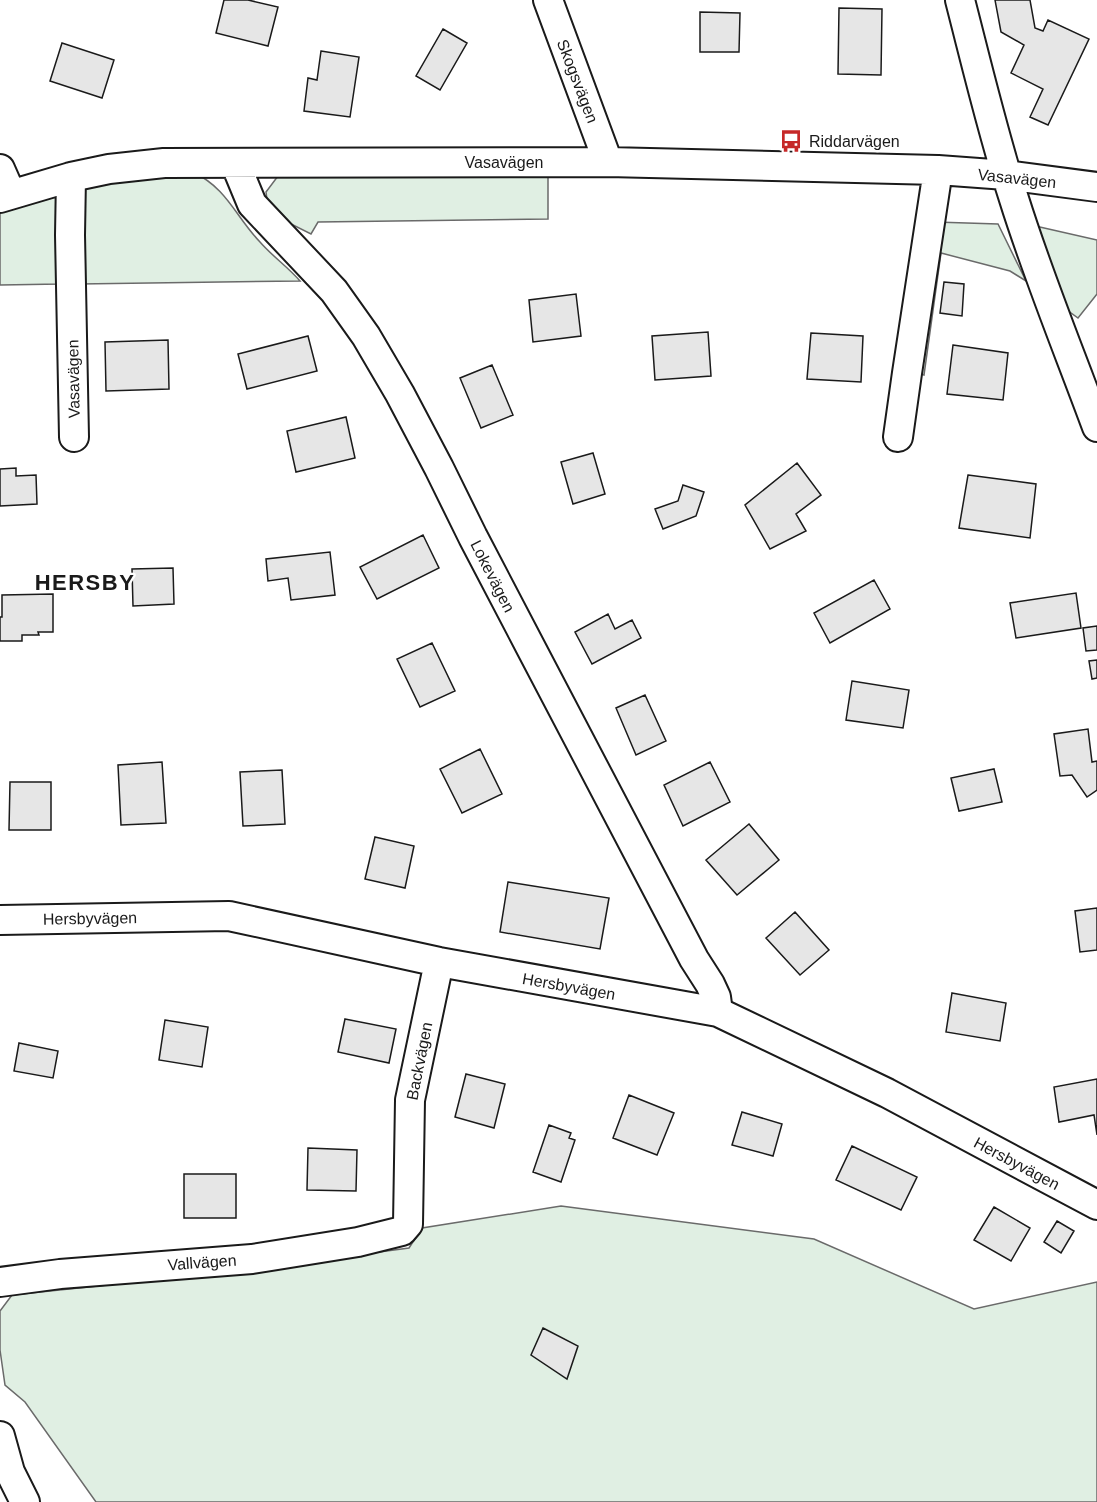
<svg xmlns="http://www.w3.org/2000/svg" width="1097" height="1502" font-family="Arial,sans-serif">
<style>
.green{fill:#e0efe3;stroke:#6a6a6a;stroke-width:1.5}
.building{fill:#e6e6e6;stroke:#1a1a1a;stroke-width:1.5}
.lines{fill:none;stroke-linecap:round;stroke-linejoin:round}
.minor-casing{stroke:#1a1a1a;stroke-width:32}
.minor{stroke:#fff;stroke-width:28}
.labels{text-anchor:middle;stroke-width:4.5;stroke-linejoin:round;paint-order:stroke}
.street-label{font-size:16px;fill:#1a1a1a;stroke:#fff}
.poi-label{font-size:16px;fill:#1a1a1a;stroke:#fff;text-anchor:start}
.district-label{font-size:22px;font-weight:bold;letter-spacing:1.5px;fill:#1a1a1a;stroke:#fff}
</style>
<rect width="100%" height="100%" fill="#fff"/>
<!-- green -->
<path class="green" d="M 193,172 C 228,189 235,216 260,242 C 272,256 288,267 300,281 L 79,284 L 83,188 L 101,182 Z
M 548,175 L 548,219 L 318,222 L 311,234 L 273,215 L 268,207 L 266,192 L 278,176 Z
M 52,194 L 62,197 L 60,284 L 0,285 L 0,208 Z
M 935,222 L 998,224 L 1026,281 L 1010,271 L 941,253 L 924,375 L 913,372 Z
M 1031,225 L 1097,240 L 1097,294 L 1078,318 L 1067,310 Z
M 561,1206 L 814,1239 L 974,1309 L 1097,1282 L 1097,1502 L 96,1502 L 25,1402 L 5,1385 L 0,1350 L 0,1311 L 12,1295 L 212,1274 L 409,1248 L 422,1228 Z"/>
<!-- building -->
<path class="building" d="M 224,0 L 248,0 L 278,7 L 268,46 L 216,33 Z
M 995,0 L 1030,0 L 1035,28 L 1043,31 L 1048,20 L 1089,39 L 1048,125 L 1030,117 L 1043,89 L 1011,73 L 1024,45 L 1001,32 Z
M 839,8 L 882,9 L 881,75 L 838,74 Z
M 700,12 L 740,13 L 739,52 L 700,52 Z
M 443,29 L 467,43 L 440,90 L 416,76 Z
M 62,43 L 114,60 L 102,98 L 50,81 Z
M 321,51 L 359,57 L 350,117 L 304,111 L 308,78 L 317,80 Z
M 944,282 L 964,284 L 962,316 L 940,313 Z
M 576,294 L 581,336 L 533,342 L 529,300 Z
M 708,332 L 711,376 L 655,380 L 652,336 Z
M 811,333 L 863,336 L 861,382 L 807,379 Z
M 308,336 L 317,371 L 247,389 L 238,354 Z
M 168,340 L 169,389 L 106,391 L 105,342 Z
M 953,345 L 1008,353 L 1003,400 L 947,394 Z
M 492,365 L 513,415 L 481,428 L 460,378 Z
M 346,417 L 355,458 L 296,472 L 287,431 Z
M 593,453 L 605,494 L 573,504 L 561,462 Z
M 797,463 L 821,495 L 796,514 L 806,531 L 770,549 L 745,505 Z
M 16,468 L 16,476 L 36,475 L 37,504 L 0,506 L 0,469 Z
M 968,475 L 1036,484 L 1030,538 L 959,528 Z
M 683,485 L 704,492 L 696,516 L 663,529 L 655,509 L 678,501 Z
M 423,535 L 439,568 L 377,599 L 360,567 Z
M 330,552 L 335,595 L 291,600 L 288,578 L 268,581 L 266,559 Z
M 173,568 L 174,604 L 133,606 L 132,569 Z
M 874,580 L 890,609 L 830,643 L 814,613 Z
M 1076,593 L 1081,628 L 1016,638 L 1010,603 Z
M 53,594 L 53,632 L 38,632 L 39,635 L 22,635 L 22,641 L 0,641 L 0,617 L 2,617 L 2,595 Z
M 608,614 L 615,629 L 632,620 L 641,638 L 592,664 L 575,632 Z
M 1097,626 L 1097,650 L 1086,651 L 1083,628 Z
M 432,643 L 455,691 L 420,707 L 397,659 Z
M 1097,660 L 1097,678 L 1092,679 L 1089,661 Z
M 852,681 L 909,690 L 903,728 L 846,720 Z
M 645,695 L 666,741 L 636,755 L 616,708 Z
M 1088,729 L 1092,762 L 1097,761 L 1097,790 L 1087,797 L 1072,775 L 1060,776 L 1054,734 Z
M 480,749 L 502,794 L 462,813 L 440,769 Z
M 162,762 L 166,823 L 121,825 L 118,765 Z
M 710,762 L 730,802 L 683,826 L 664,785 Z
M 994,769 L 1002,802 L 959,811 L 951,778 Z
M 282,770 L 285,824 L 243,826 L 240,772 Z
M 10,782 L 51,782 L 51,830 L 9,830 Z
M 749,824 L 779,860 L 737,895 L 706,860 Z
M 375,837 L 414,846 L 405,888 L 365,879 Z
M 508,882 L 609,898 L 600,949 L 500,932 Z
M 1097,908 L 1097,950 L 1080,952 L 1075,911 Z
M 795,912 L 829,950 L 800,975 L 766,938 Z
M 952,993 L 1006,1003 L 1000,1041 L 946,1032 Z
M 345,1019 L 396,1029 L 389,1063 L 338,1052 Z
M 165,1020 L 208,1027 L 202,1067 L 159,1060 Z
M 19,1043 L 58,1051 L 53,1078 L 14,1071 Z
M 466,1074 L 505,1084 L 494,1128 L 455,1117 Z
M 1097,1079 L 1097,1135 L 1094,1115 L 1059,1122 L 1054,1087 Z
M 629,1095 L 674,1113 L 657,1155 L 613,1138 Z
M 742,1112 L 782,1124 L 773,1156 L 732,1145 Z
M 549,1125 L 571,1133 L 569,1138 L 575,1140 L 561,1182 L 533,1172 Z
M 852,1146 L 917,1177 L 901,1210 L 836,1180 Z
M 308,1148 L 357,1150 L 356,1191 L 307,1190 Z
M 184,1174 L 236,1174 L 236,1218 L 184,1218 Z
M 994,1207 L 1030,1228 L 1011,1261 L 974,1240 Z
M 1057,1221 L 1074,1231 L 1061,1253 L 1044,1242 Z
M 543,1328 L 578,1346 L 567,1379 L 531,1355 Z"/>
<g class="lines">
<!-- minor casing -->
<g class="minor-casing">
<path id="minor" d="M 548,0 L 608,162
M 960,0 C 977,66 993,134 1014,199 C 1038,276 1069,351 1097,427
M 235,163 L 252,204 L 334,291 L 366,336 L 400,394 L 439,468 L 473,537 L 531,648 L 694,959 L 710,984 L 716,997 L 718,1012
M 0,169 L 11,194
M 71,177 L 70,235 L 74,437
M 0,198 L 71,177 L 109,169 L 164,163 L 608,162 L 938,170 L 1006,175 L 1097,187
M 898,437 L 907,373 L 938,170
M 0,920 L 229,916 L 439,962 L 718,1012 L 887,1093 L 1097,1205
M 0,1282 L 60,1274 L 252,1259 L 358,1242 L 402,1231 L 408,1224 L 410,1100 L 439,962
M 0,1436 L 10,1472 L 25,1502"/>
</g>
<!-- minor -->
<use href="#minor" class="minor"/>
</g>
<!-- icons -->
<defs>
<g id="bus-bare" transform="scale(1.8)"><path d="M-5-6H5V4H4V6H2V4H-2V6H-4V4H-5ZM-3.5-4V0h7V-4ZM-3.5 1.2v1.5H-2V1.2ZM2 1.2v1.5H3.5V1.2Z" fill="#c62828" stroke="#fff" stroke-width="2.5" paint-order="stroke"/></g>
</defs>
<g fill-rule="evenodd">
<use href="#bus-bare" x="791" y="141"/>
</g>
<g class="labels">
<!-- street labels -->
<g class="street-label">
<text transform="translate(578 81) rotate(69)" y="6">Skogsvägen</text>
<text x="504" y="168">Vasavägen</text>
<text transform="translate(1017 178) rotate(6)" y="6">Vasavägen</text>
<text transform="translate(73 379) rotate(-91)" y="6">Vasavägen</text>
<text transform="translate(493 576) rotate(63)" y="6">Lokevägen</text>
<text transform="translate(90 918) rotate(-1)" y="6">Hersbyvägen</text>
<text transform="translate(569 986) rotate(10)" y="6">Hersbyvägen</text>
<text transform="translate(419 1061) rotate(-79)" y="6">Backvägen</text>
<text transform="translate(1017 1163) rotate(28)" y="6">Hersbyvägen</text>
<text transform="translate(202 1262) rotate(-4)" y="6">Vallvägen</text>
</g>
<!-- poi labels -->
<g class="poi-label">
<text x="809" y="147">Riddarvägen</text>
</g>
<!-- district labels -->
<g class="district-label">
<text x="85" y="590">HERSBY</text>
</g>
</g>
</svg>
